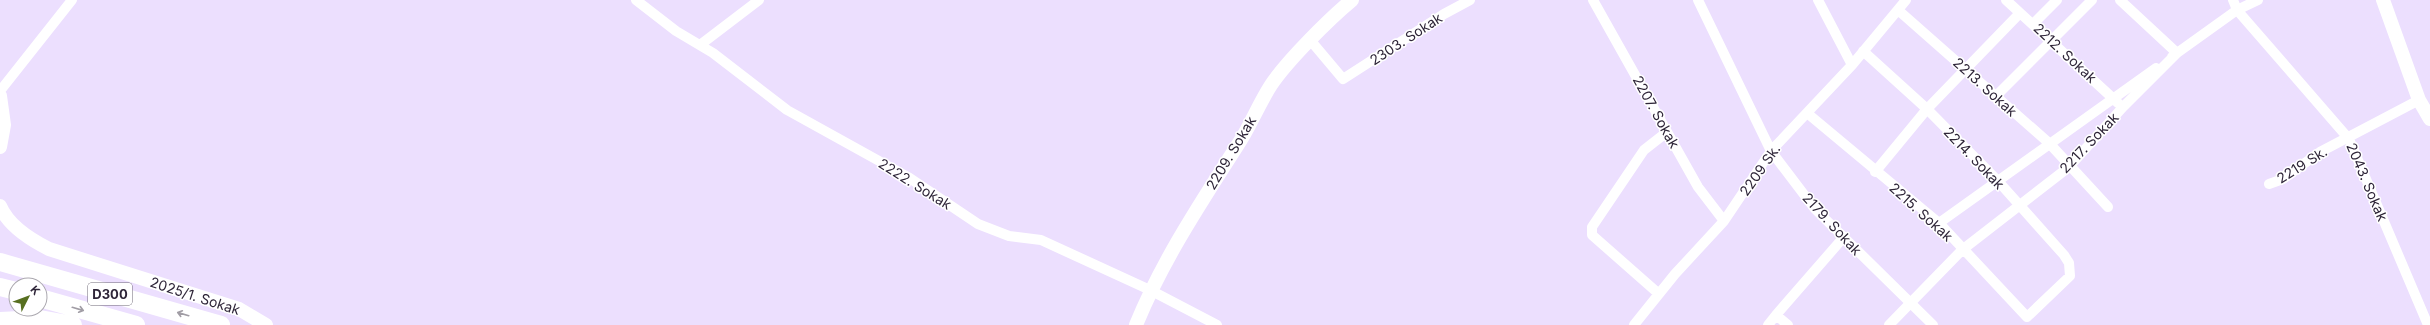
<svg xmlns="http://www.w3.org/2000/svg" width="2430" height="325" font-family="Inter,sans-serif">
<style>
.lines{fill:none;stroke-linecap:round;stroke-linejoin:round}
.street{stroke:#fff;stroke-width:10}
.secondary{stroke:#fff;stroke-width:14}
.highway{stroke:#fff;stroke-width:18}
.oneway{stroke:#a19da5}
.labels{text-anchor:middle;stroke-width:3;stroke-linejoin:round;paint-order:stroke}
.shield{fill:#fff;stroke:#6d6674;stroke-width:1}
.shield-label{font-size:13px;font-weight:bold;fill:#2e2538}
.street-label{font-size:14px;fill:#2e2538;stroke:#fff}
</style>
<rect width="100%" height="100%" fill="#ecdffe"/>
<g class="lines">
<!-- street -->
<path class="street" d="M 636,0 L 676,31 L 713,53 L 787,110 L 908,177 L 978,224 L 1009,236 L 1041,240 L 1150,290 L 1217,325
M 1593,0 L 1698,187 L 1724,221
M 1698,0 L 1771,151 L 1815,209 L 1933,325
M 1818,0 L 1852,65
M 2006,0 L 2118,103
M 2120,0 L 2177,53 L 2172,57
M 2233,0 L 2237,10 L 2349,139 L 2428,325
M 1898,10 L 2049,143 L 2108,207
M 2033,24 L 2057,0
M 1311,41 L 1343,79 L 1444,14 L 1470,0
M 700,45 L 759,0
M 0,91 L 72,0
M 1995,97 L 2092,0
M 1807,113 L 1939,223 L 2027,317 L 2070,276 L 2069,263 L 2064,255 L 1998,181 L 1927,109 L 1863,51
M 1875,172 L 1927,109 L 2020,13
M 2269,184 L 2283,179 L 2320,152 L 2419,100
M 1939,223 L 2156,68
M 1659,294 L 1592,235 L 1592,227 L 1644,150 L 1667,132
M 1776,315 L 1843,238
M 1634,325 L 1675,274 L 1724,221 L 1771,151 L 1852,65 L 1906,0
M 1768,325 L 1776,315 L 1788,325
M 1889,325 L 1962,250 L 2069,167 L 2123,107 L 2177,53 L 2237,10 L 2258,0"/>
<!-- secondary -->
<path class="secondary" d="M 2383,0 L 2419,100 L 2430,119
M 0,96 L 4,125 L 0,147
M 0,206 C 8,225 31,240 49,249 L 239,309 L 266,325
M 1136,325 C 1162,261 1200,204 1237,146 C 1250,127 1258,105 1271,85 C 1287,61 1329,19 1352,0"/>
<!-- highway -->
<path class="highway" d="M 0,262 L 221,325
M 0,287 L 16,291
M 40,298 L 136,325
M 0,321 L 40,319 L 73,325"/>
</g>
<!-- one-way arrows -->
<defs><path id="oneway-shaft" d="M-6 0H5M1.5-3L5.5 0L1.5 3" fill="none" stroke-width="1.6" stroke-linecap="round" stroke-linejoin="round"/></defs>
<g class="oneway">
<use href="#oneway-shaft" transform="translate(78 309) rotate(16)"/>
<use href="#oneway-shaft" transform="translate(183 314) rotate(-164)"/>
</g>
<g class="labels">
<!-- shield labels -->
<rect class="shield" x="88" y="283" width="44" height="22" rx="3"/>
<g class="shield-label">
<text x="110" y="299">D300</text>
</g>
<!-- street labels -->
<g class="street-label">
<text transform="translate(1406 39) rotate(-33)" y="5">2303. Sokak</text>
<text transform="translate(2065 53) rotate(43)" y="5">2212. Sokak</text>
<text transform="translate(1985 87) rotate(42)" y="5">2213. Sokak</text>
<text transform="translate(1656 112) rotate(61)" y="5">2207. Sokak</text>
<text transform="translate(2089 143) rotate(-46)" y="5">2217. Sokak</text>
<text transform="translate(1231 153) rotate(-59)" y="5">2209. Sokak</text>
<text transform="translate(1974 158) rotate(46)" y="5">2214. Sokak</text>
<text transform="translate(2302 165) rotate(-32)" y="5">2219 Sk.</text>
<text transform="translate(1760 170) rotate(-55)" y="5">2209 Sk.</text>
<text transform="translate(2367 182) rotate(67)" y="5">2043. Sokak</text>
<text transform="translate(915 184) rotate(32)" y="5">2222. Sokak</text>
<text transform="translate(1921 212) rotate(42)" y="5">2215. Sokak</text>
<text transform="translate(1832 224) rotate(47)" y="5">2179. Sokak</text>
<text transform="translate(195 296) rotate(18)" y="5">2025/1. Sokak</text>
</g>
</g>
<!-- north arrow -->
<g transform="translate(28 297) rotate(48)"><circle r="19" fill="#ffffff" stroke="#aba8af"/>
<path d="M0-3L7 15L0 10L-7 15Z" fill="#576f20"/>
<text y="-6" font-size="11" font-weight="bold" text-anchor="middle" fill="#2e2538">K</text>
</g>
</svg>
